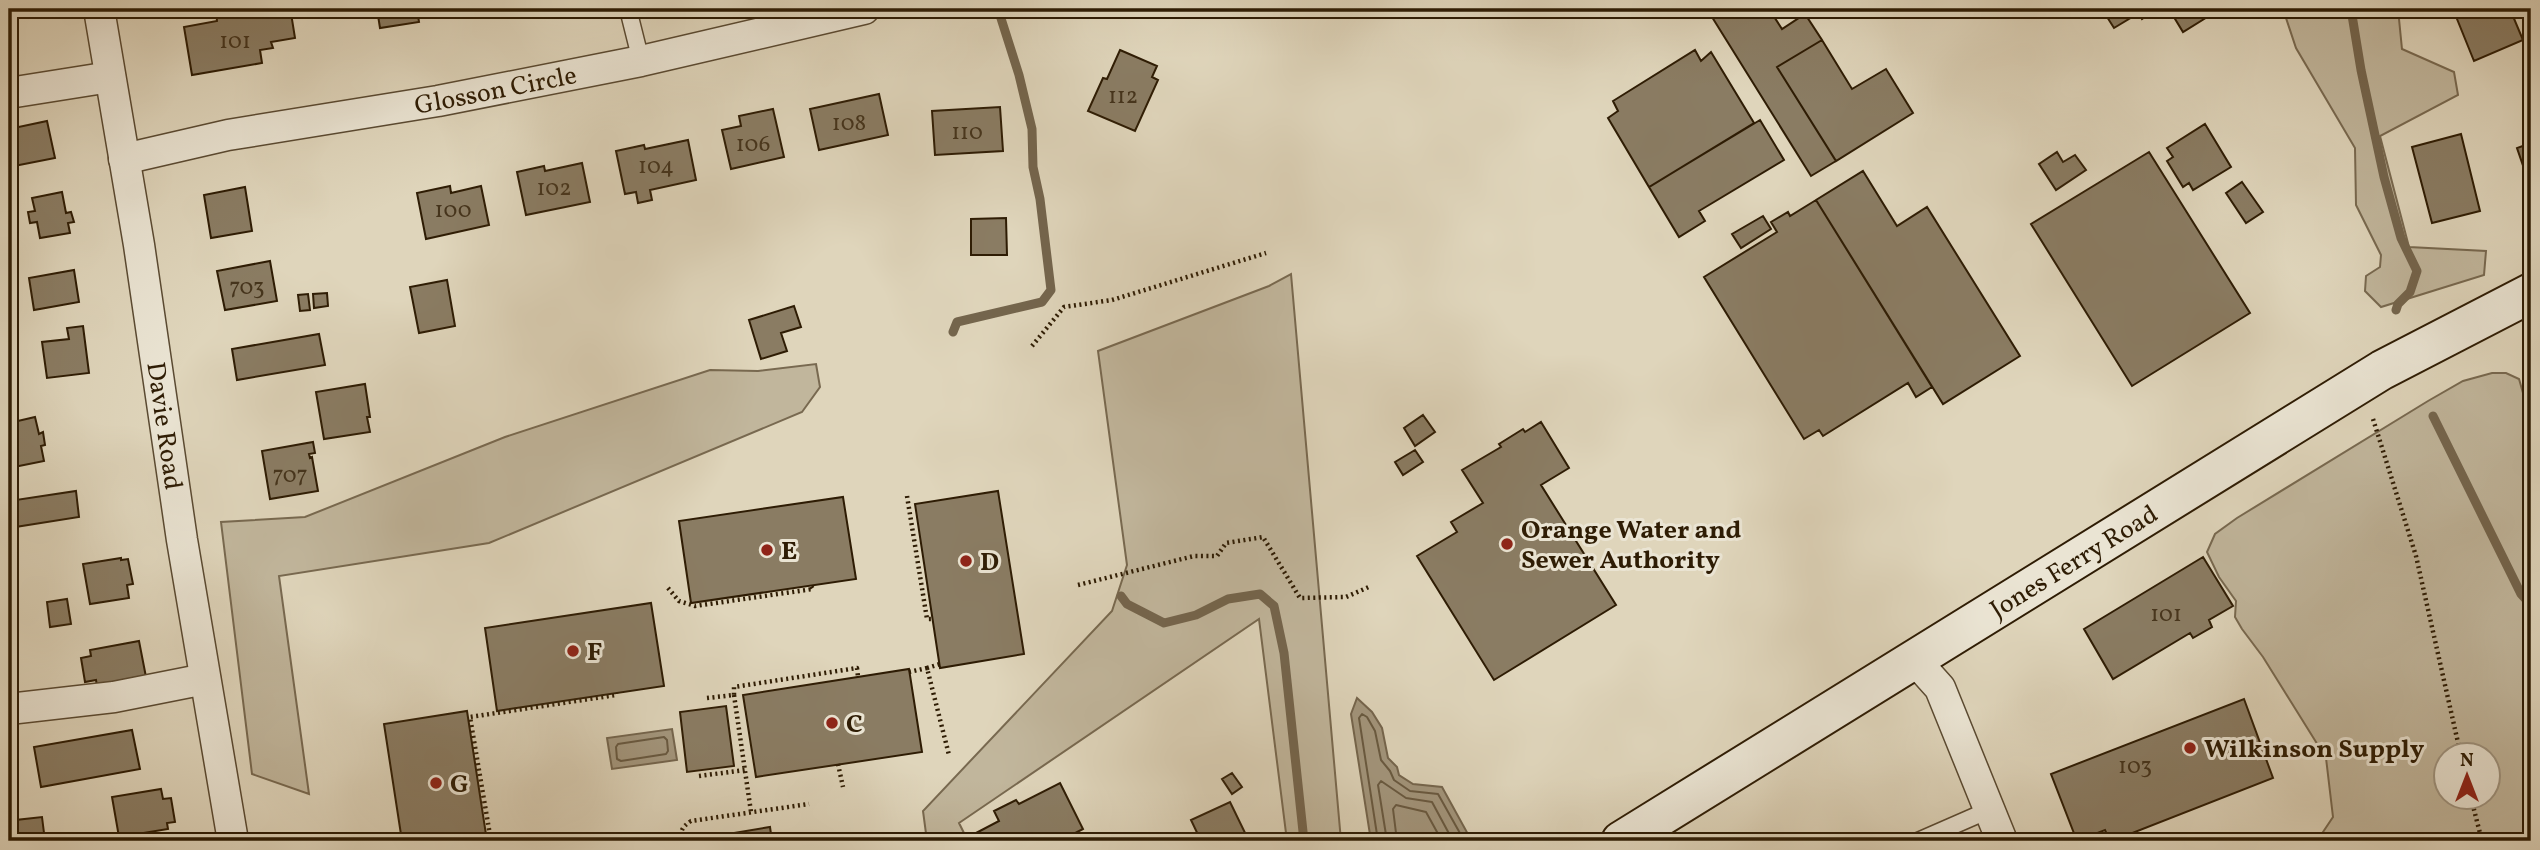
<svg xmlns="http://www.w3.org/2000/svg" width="2540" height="850" font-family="Vollkorn,serif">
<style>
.green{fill:#c1b69c;stroke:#786950;stroke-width:2;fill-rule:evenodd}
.water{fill:#a3967d;stroke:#74654d;stroke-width:2}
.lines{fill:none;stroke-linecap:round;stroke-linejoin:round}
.shore{stroke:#685940;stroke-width:2}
.stream{stroke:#74654d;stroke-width:9}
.building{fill:#8a7c63;stroke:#2e1c04;stroke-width:2}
.service-casing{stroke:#5a4a32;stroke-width:19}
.minor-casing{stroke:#5a4a32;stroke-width:33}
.secondary-casing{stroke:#2e1c04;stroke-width:42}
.path{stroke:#2e1c04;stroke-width:4.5;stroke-dasharray:2 3.5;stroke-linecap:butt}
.service{stroke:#eae4d3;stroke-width:16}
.minor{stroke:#eae4d3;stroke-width:30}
.secondary{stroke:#eae4d3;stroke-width:38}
.poi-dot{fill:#8f2418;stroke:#eae4d3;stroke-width:2.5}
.labels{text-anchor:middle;stroke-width:6;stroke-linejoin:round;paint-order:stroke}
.number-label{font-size:23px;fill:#45341c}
.street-label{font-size:26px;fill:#2e1c04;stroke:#eae4d3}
.poi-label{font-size:26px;font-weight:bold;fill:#2e1c04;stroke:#eae4d3;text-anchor:start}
</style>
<rect width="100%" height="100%" fill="#dfd5bb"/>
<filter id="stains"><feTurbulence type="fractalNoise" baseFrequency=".00286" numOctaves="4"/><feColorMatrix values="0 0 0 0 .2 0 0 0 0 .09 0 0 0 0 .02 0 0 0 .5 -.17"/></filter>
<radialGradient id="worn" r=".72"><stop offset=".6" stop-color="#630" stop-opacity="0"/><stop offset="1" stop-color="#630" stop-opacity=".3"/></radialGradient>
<!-- green -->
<path class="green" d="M 2283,9 L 2398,9 L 2402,49 L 2454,72 L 2458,95 L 2380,136 L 2409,247 L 2486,251 L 2484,275 L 2381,307 L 2365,291 L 2366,276 L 2380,267 L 2381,255 L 2356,205 L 2355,148 L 2296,48 Z
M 1291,274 L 1341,841 L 1287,841 L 1259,619 L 959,823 L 968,841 L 927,841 L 923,811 L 1112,611 L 1127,565 L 1098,351 L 1269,286 Z
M 816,364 L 820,387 L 802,412 L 489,543 L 279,576 L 309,794 L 252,774 L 221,522 L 305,517 L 505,437 L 710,370 L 758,371 Z
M 2492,373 L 2506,373 L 2519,379 L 2527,407 L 2531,456 L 2531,841 L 2317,841 L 2333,817 L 2326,758 L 2263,657 L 2242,629 L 2235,617 L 2236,601 L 2219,577 L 2207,552 L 2215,534 L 2237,518 L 2428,401 L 2463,381 ZM 2446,756 L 2488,756 L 2488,798 L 2446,798 Z"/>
<!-- water -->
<path class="water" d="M 1357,698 L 1372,712 L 1382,728 L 1388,758 L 1397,767 L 1399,775 L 1413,784 L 1442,787 L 1469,836 L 1467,841 L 1371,841 L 1351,714 Z
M 672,729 L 677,760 L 612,769 L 607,738 Z"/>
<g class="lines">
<!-- shore -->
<path class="shore" d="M 664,737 L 667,740 L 668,751 L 666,754 L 621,761 L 617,759 L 616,747 L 618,744 Z
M 1378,841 L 1359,718 L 1362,714 L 1367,717 L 1375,731 L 1381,760 L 1390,771 L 1394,780 L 1410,791 L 1438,794 L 1461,835 L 1461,841
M 1387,841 L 1378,785 L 1381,781 L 1406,798 L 1432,802 L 1453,841
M 1397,841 L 1393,809 L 1396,805 L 1426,812 L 1442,841"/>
<!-- stream -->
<path class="stream" d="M 2351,9 L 2361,70 L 2384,177 L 2401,238 L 2417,271 L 2410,292 L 2398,304 L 2396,310
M 953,332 L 957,322 L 1042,302 L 1051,290 L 1040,199 L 1033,167 L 1032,129 L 1019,75 L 998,9
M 2433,416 L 2521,594 L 2531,605
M 1121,596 L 1127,604 L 1164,623 L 1196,615 L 1228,599 L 1260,594 L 1274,606 L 1284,653 L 1304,841"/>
</g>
<!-- building -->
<path class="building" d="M 9,9 L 30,9 L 31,14 L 9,18 Z
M 216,9 L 255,9 L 256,13 L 266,11 L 267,16 L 291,13 L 295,38 L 271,42 L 273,48 L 260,50 L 262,63 L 192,75 L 184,27 L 217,21 Z
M 377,9 L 417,9 L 419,22 L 380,28 Z
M 1707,9 L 1769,9 L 1782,29 L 1805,14 L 1822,40 L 1777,67 L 1836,161 L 1811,176 Z
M 2102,9 L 2156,9 L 2142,19 L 2139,13 L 2114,28 Z
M 2169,9 L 2216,9 L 2217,11 L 2183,32 Z
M 2453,9 L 2510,9 L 2523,40 L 2474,61 Z
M 1822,40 L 1852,89 L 1886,69 L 1913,113 L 1836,161 L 1777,67 Z
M 1120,50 L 1157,66 L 1152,77 L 1158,80 L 1135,131 L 1088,111 L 1103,78 L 1107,79 Z
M 1695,50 L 1701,61 L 1711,52 L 1754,123 L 1649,187 L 1608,118 L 1618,111 L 1613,101 Z
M 879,94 L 888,135 L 819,150 L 810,109 Z
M 1000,107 L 1003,151 L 935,155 L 932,111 Z
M 773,109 L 784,157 L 731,169 L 722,130 L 741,126 L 739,116 Z
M 1760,120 L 1784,160 L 1699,211 L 1705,221 L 1679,237 L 1649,187 Z
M 47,121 L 55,158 L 9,167 L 9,129 Z
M 2205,124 L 2231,167 L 2193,190 L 2189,183 L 2183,187 L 2167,161 L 2173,157 L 2167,148 Z
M 2461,134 L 2480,211 L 2432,223 L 2412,147 Z
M 688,140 L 696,180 L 650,190 L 652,200 L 638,203 L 636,192 L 625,194 L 616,151 L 644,145 L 645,149 Z
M 2531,143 L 2531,189 L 2517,148 Z
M 2057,152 L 2063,162 L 2075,155 L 2086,170 L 2056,190 L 2039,164 Z
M 2149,152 L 2250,313 L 2132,386 L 2031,224 Z
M 582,163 L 590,202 L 526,215 L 517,172 L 544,166 L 545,171 Z
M 1863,171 L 1897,226 L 1927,207 L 2020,356 L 1943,404 L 1816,200 Z
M 2242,182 L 2263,212 L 2246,223 L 2226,193 Z
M 450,186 L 451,193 L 481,186 L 489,225 L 426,239 L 417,193 Z
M 245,187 L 252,231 L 211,238 L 204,195 Z
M 62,192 L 66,213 L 71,212 L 74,222 L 68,223 L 70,233 L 40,238 L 37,222 L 30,223 L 28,212 L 35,211 L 32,198 Z
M 1816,200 L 1932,387 L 1916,397 L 1908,383 L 1823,436 L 1819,430 L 1804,439 L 1704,277 L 1777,232 L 1771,222 L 1788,212 L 1790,216 Z
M 1763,216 L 1771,229 L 1741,248 L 1732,234 Z
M 1006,218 L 1007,255 L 971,255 L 971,219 Z
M 270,261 L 277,301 L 225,310 L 217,271 Z
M 74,270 L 79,302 L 34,310 L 29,278 Z
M 447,280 L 455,326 L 419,333 L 410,287 Z
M 327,293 L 328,306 L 314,308 L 313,294 Z
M 308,294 L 310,310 L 300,311 L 298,295 Z
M 794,306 L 801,327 L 781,333 L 787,351 L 761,359 L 749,320 Z
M 83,326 L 89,373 L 47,378 L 42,342 L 69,339 L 67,328 Z
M 319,334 L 325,365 L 237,380 L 232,349 Z
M 365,384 L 370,417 L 367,417 L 370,432 L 324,439 L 316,392 Z
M 1423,415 L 1435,432 L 1415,446 L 1404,428 Z
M 35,417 L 39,434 L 43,432 L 45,445 L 41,446 L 44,461 L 9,468 L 9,423 Z
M 1541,422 L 1569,468 L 1541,485 L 1616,605 L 1494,680 L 1417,556 L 1457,532 L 1451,522 L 1483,503 L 1462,470 L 1501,447 L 1499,444 L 1523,429 L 1525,432 Z
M 313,442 L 315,453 L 309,454 L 310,458 L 312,457 L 318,491 L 270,499 L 262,451 Z
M 1415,450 L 1423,462 L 1403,475 L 1395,462 Z
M 76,491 L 79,517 L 9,528 L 9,501 Z
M 998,491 L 1024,654 L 940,668 L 915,504 Z
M 843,497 L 856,579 L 691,603 L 679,521 Z
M 2203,557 L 2233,606 L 2209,620 L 2212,627 L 2193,638 L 2190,633 L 2113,679 L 2084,629 Z
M 121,558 L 121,560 L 128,559 L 133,584 L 127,585 L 129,598 L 90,604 L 83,564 Z
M 67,599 L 71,624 L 50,627 L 47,602 Z
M 651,603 L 664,686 L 497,711 L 485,628 Z
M 139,641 L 146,677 L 97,686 L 96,680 L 85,682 L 81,658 L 91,656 L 90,650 Z
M 909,669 L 922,752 L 756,777 L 743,695 Z
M 2244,699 L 2273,778 L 2112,841 L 2110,841 L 2105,830 L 2077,841 L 2051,774 Z
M 726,706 L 734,766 L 687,772 L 680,712 Z
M 467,711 L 487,841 L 402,841 L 384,724 Z
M 132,730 L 140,769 L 41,787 L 34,747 Z
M 1232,773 L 1242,787 L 1232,794 L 1222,779 Z
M 1060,783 L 1083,829 L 1060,841 L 980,841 L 976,833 L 999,821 L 994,811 L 1016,800 L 1019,804 Z
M 161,789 L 163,799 L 171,798 L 175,822 L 167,823 L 168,829 L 119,837 L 112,797 Z
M 1230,802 L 1249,841 L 1201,841 L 1191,820 Z
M 42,817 L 45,841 L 19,841 L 16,820 Z
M 770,827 L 772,841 L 686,841 Z"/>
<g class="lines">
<!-- service casing -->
<g class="service-casing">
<path id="service" d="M 628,9 L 641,61
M 1918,841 L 1989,810"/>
</g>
<!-- minor casing -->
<g class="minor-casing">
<g id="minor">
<path id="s1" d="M 99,9 L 139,245 L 182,540 L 233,841"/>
<path d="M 9,93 L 110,77"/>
<path id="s2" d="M 124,159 L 228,135 L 438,101 L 641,61 L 864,9"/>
<path d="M 1914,659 L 1940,688 L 2002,841"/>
<path d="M 9,709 L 114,697 L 205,679"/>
</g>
</g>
<!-- secondary casing -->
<g class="secondary-casing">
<g id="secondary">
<path id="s3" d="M 1621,841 L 2382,370 L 2531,293"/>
</g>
</g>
<!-- path -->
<path class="path" d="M 1032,346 L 1064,307 L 1112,300 L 1266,253
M 2373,419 L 2416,556 L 2461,756
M 907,496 L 927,619 L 932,619
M 1078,585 L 1194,556 L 1217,556 L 1226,543 L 1263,537 L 1300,598 L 1346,597 L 1371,586
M 668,588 L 679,601 L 695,606 L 813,589 L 811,586
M 927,668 L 940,664
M 909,672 L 927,668 L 949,755
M 734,695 L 751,812
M 707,698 L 734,695 L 734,687 L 857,668 L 858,677
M 838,764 L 843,787
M 699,776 L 745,770
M 2471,798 L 2482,841
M 491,841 L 470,717 L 616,695 L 616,693
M 681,841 C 680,831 682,827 691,821 L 809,804"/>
<!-- service -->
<use href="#service" class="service"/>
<!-- minor -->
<use href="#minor" class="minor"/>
<!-- secondary -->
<use href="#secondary" class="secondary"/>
</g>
<!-- markers -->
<g class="poi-dot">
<circle cx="1507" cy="544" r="7"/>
<circle cx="767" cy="550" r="7"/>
<circle cx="966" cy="561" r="7"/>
<circle cx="573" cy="651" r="7"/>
<circle cx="832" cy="723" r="7"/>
<circle cx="2190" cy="748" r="7"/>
<circle cx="436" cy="783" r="7"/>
</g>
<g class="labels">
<!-- number labels -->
<g class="number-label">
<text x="235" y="48">101</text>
<text x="1123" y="103">112</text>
<text x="849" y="130">108</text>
<text x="967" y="139">110</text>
<text x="753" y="151">106</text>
<text x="656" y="173">104</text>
<text x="554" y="195">102</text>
<text x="453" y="217">100</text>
<text x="247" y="294">703</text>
<text x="290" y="482">707</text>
<text x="2166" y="621">101</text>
<text x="2135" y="773">103</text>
</g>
<!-- street labels -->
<g class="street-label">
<text dy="9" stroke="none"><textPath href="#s2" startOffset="378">Glosson Circle</textPath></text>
<text dy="9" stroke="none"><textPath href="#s1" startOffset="422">Davie Road</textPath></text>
<text dy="9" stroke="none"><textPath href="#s3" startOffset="532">Jones Ferry Road</textPath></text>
</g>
<!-- poi labels -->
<g class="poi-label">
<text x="1521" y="538">Orange Water and<tspan x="1521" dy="30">Sewer Authority</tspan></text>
<text x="781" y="559">E</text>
<text x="980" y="570">D</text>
<text x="587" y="660">F</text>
<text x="846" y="732">C</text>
<text x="2204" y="757">Wilkinson Supply</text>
<text x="450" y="792">G</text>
</g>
</g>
<!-- margin -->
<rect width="2540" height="850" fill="none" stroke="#dfd5bb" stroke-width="35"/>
<rect x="10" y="10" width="2519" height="829" fill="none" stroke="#2e1c04" stroke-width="3.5"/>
<rect x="18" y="18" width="2505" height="815" fill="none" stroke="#2e1c04" stroke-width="2"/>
<!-- north arrow -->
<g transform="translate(2467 776)"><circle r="33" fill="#eae4d3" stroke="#9f9480" stroke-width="2"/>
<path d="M0-5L12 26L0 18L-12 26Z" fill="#8f2418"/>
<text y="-10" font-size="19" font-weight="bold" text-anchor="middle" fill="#2e1c04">N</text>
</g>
<rect width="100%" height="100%" filter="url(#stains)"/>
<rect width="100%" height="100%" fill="url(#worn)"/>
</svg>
